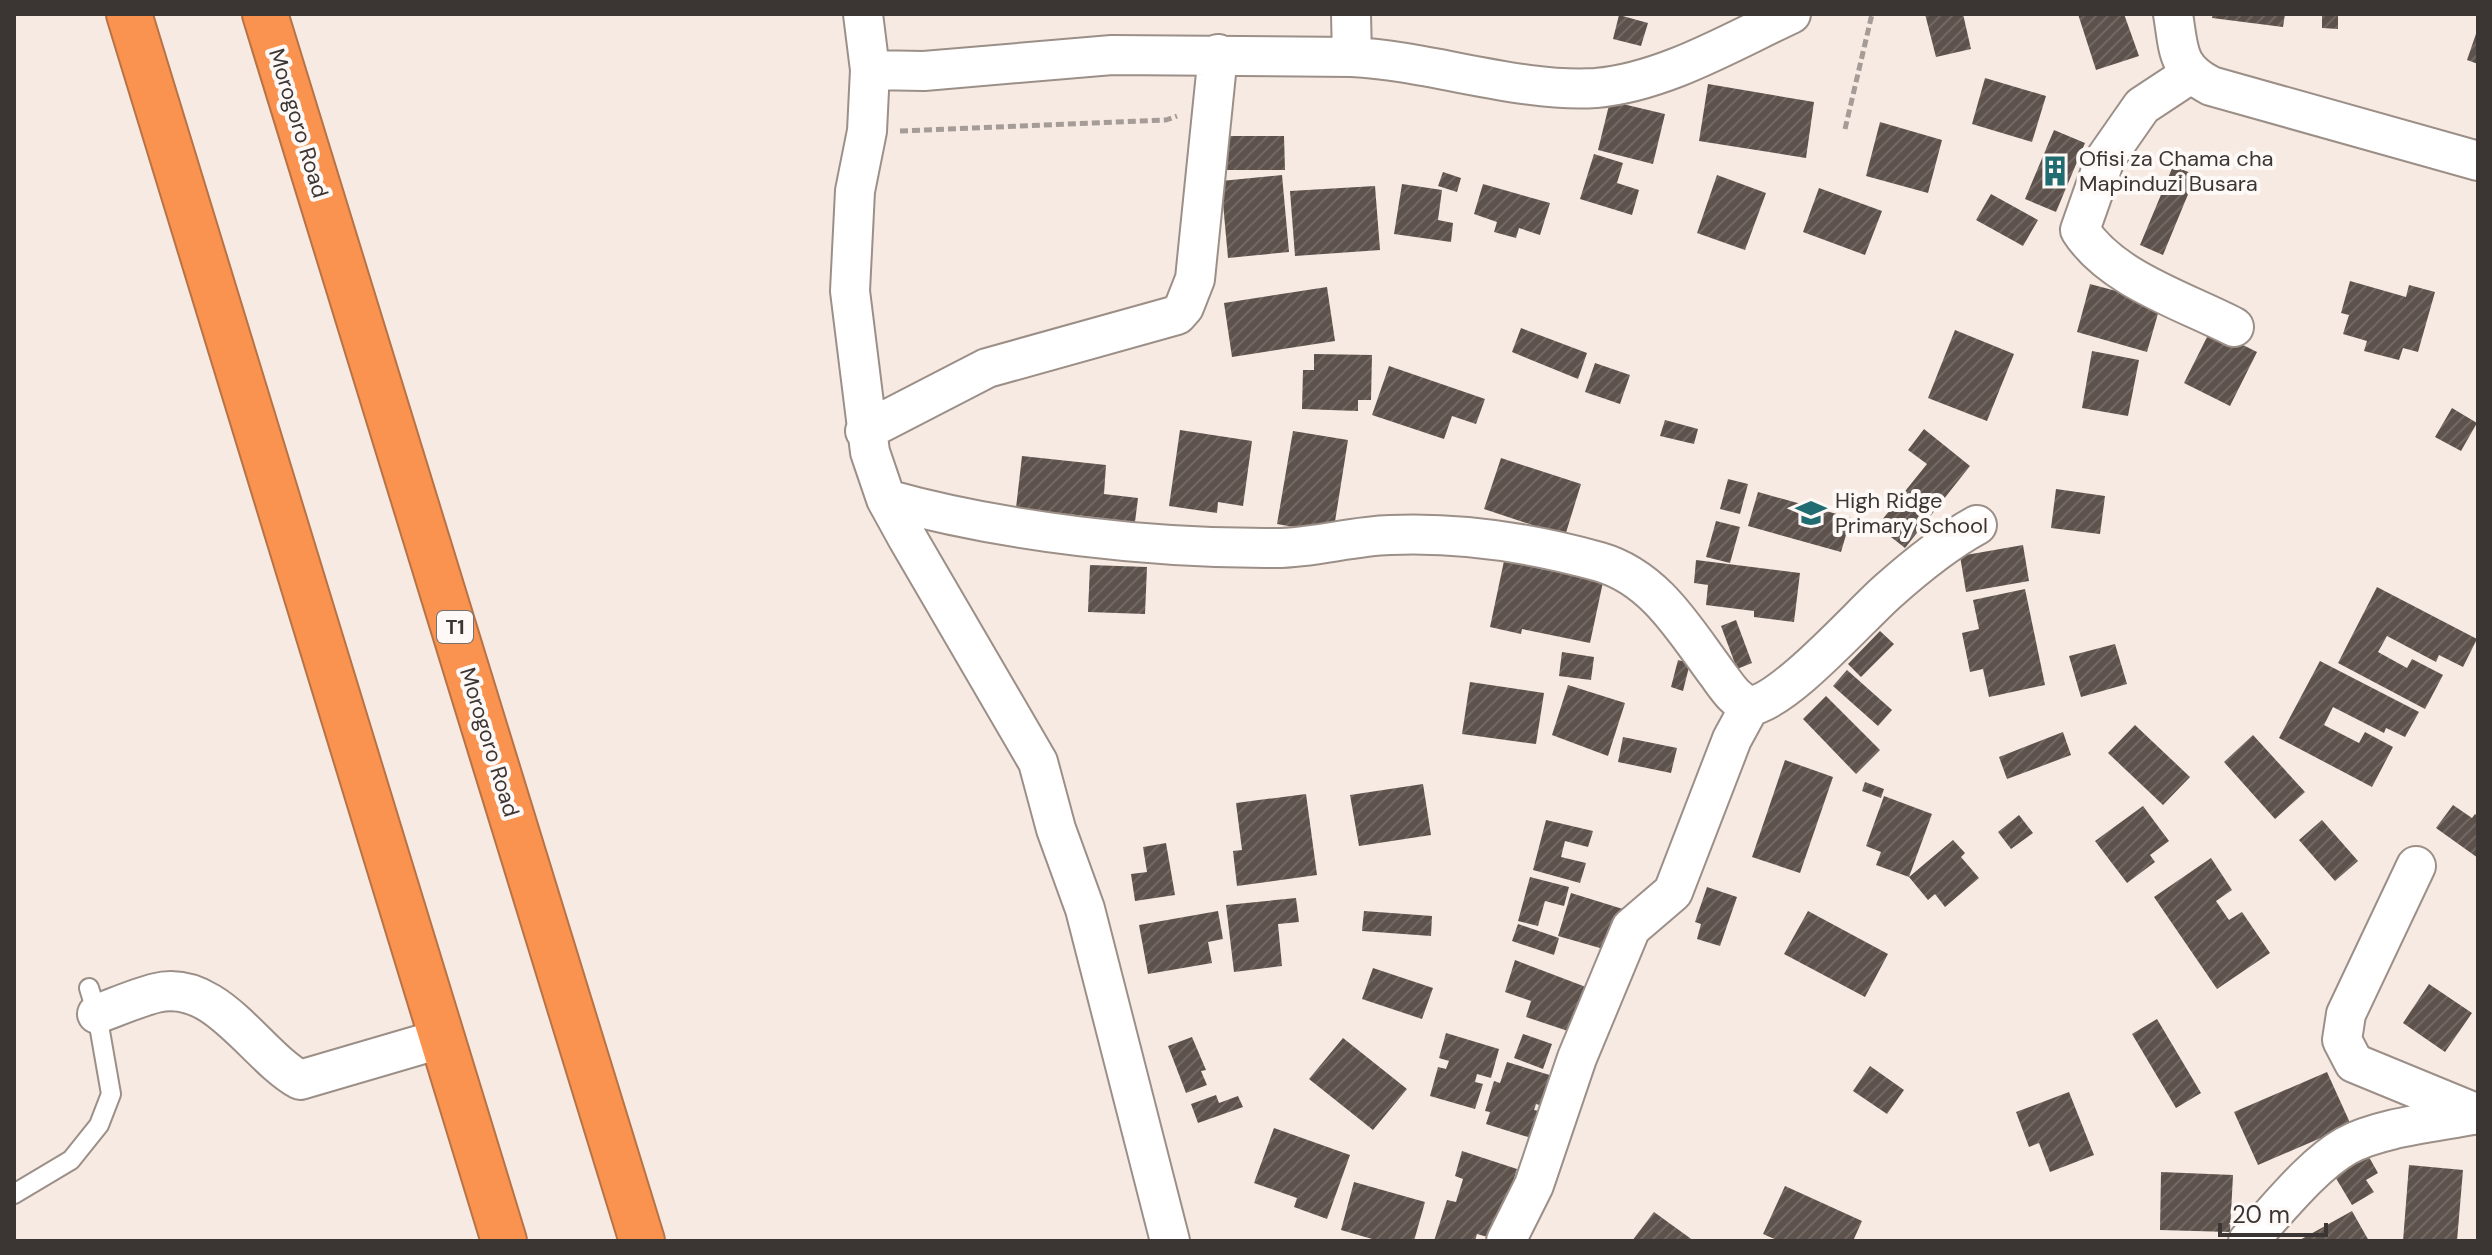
<svg xmlns="http://www.w3.org/2000/svg" width="2492" height="1255" font-family="'DM Sans',sans-serif">
<style>
.building{fill:url(#building-hatch)}
.lines{fill:none;stroke-linecap:round;stroke-linejoin:round}
.lane-casing{stroke:#9b8f88;stroke-width:22}
.street-casing{stroke:#9b8f88;stroke-width:42}
.highway-casing{stroke:#b77246;stroke-width:48}
.path{stroke:#a59c97;stroke-width:5;stroke-dasharray:8 4;stroke-linecap:butt}
.lane{stroke:#fff;stroke-width:18}
.street{stroke:#fff;stroke-width:38}
.highway{stroke:#fa934f;stroke-width:44}
.labels{text-anchor:middle;stroke-width:8;stroke-linejoin:round;paint-order:stroke}
.shield{fill:#fef9f6;stroke:#76706e;stroke-width:2}
.shield-label{font-size:20px;font-weight:bold;fill:#3b3634}
.street-label{font-size:22px;fill:#3b3634;stroke:#fef9f6}
.poi-label{font-size:22px;fill:#3b3634;stroke:#fef9f6;text-anchor:start}
</style>
<defs>
<pattern id="building-hatch" width="6" height="6" patternUnits="userSpaceOnUse" patternTransform="scale(2)"><rect width="6" height="6" fill="#5d524c"/><path d="M-1 1l2-2M0 6l6-6M5 7l2-2" fill="none" stroke="#726964"/></pattern>
</defs>
<rect width="100%" height="100%" fill="#f7eae3"/>
<!-- building -->
<path class="building" d="M 1925,14 L 1963,14 L 1971,49 L 1936,57 Z
M 2078,14 L 2124,14 L 2139,56 L 2096,70 Z
M 2213,14 L 2285,14 L 2283,27 L 2212,18 Z
M 2322,14 L 2338,14 L 2338,29 L 2322,28 Z
M 1619,15 L 1648,23 L 1641,46 L 1613,39 Z
M 2478,28 L 2478,64 L 2467,60 Z
M 1985,78 L 2046,96 L 2032,142 L 1972,124 Z
M 1708,84 L 1814,102 L 1806,158 L 1699,141 Z
M 1610,101 L 1665,114 L 1653,164 L 1598,150 Z
M 1880,122 L 1942,140 L 1928,193 L 1866,176 Z
M 2054,130 L 2085,143 L 2056,212 L 2025,199 Z
M 1221,136 L 1284,136 L 1285,170 L 1222,170 Z
M 1594,154 L 1623,163 L 1617,183 L 1639,190 L 1632,215 L 1580,199 Z
M 2173,166 L 2196,175 L 2163,255 L 2140,245 Z
M 1443,172 L 1461,178 L 1457,192 L 1438,186 Z
M 1282,175 L 1289,252 L 1228,258 L 1221,181 Z
M 1717,175 L 1766,193 L 1745,250 L 1697,233 Z
M 1402,184 L 1442,190 L 1438,220 L 1453,223 L 1451,242 L 1394,234 Z
M 1483,184 L 1550,203 L 1540,235 L 1519,228 L 1516,238 L 1494,232 L 1497,222 L 1474,214 Z
M 1375,186 L 1380,250 L 1295,256 L 1290,191 Z
M 1819,188 L 1882,211 L 1865,255 L 1803,232 Z
M 1991,194 L 2038,220 L 2023,246 L 1976,220 Z
M 2350,281 L 2406,297 L 2409,285 L 2435,292 L 2418,352 L 2403,348 L 2399,360 L 2364,351 L 2367,341 L 2343,334 L 2349,315 L 2341,313 Z
M 2090,284 L 2161,303 L 2147,352 L 2077,332 Z
M 1327,287 L 1335,341 L 1232,357 L 1224,303 Z
M 1521,328 L 1587,353 L 1578,379 L 1512,352 Z
M 2211,329 L 2257,352 L 2230,406 L 2184,383 Z
M 1955,330 L 2014,354 L 1987,421 L 1928,398 Z
M 2092,351 L 2139,360 L 2128,416 L 2082,408 Z
M 1314,354 L 1372,355 L 1371,400 L 1358,400 L 1358,411 L 1302,409 L 1303,370 L 1314,370 Z
M 1595,363 L 1630,375 L 1620,404 L 1585,392 Z
M 1389,366 L 1485,399 L 1476,424 L 1452,416 L 1444,439 L 1372,415 Z
M 2452,408 L 2477,423 L 2461,451 L 2435,437 Z
M 1665,420 L 1698,429 L 1694,444 L 1660,436 Z
M 1924,429 L 1970,466 L 1905,548 L 1877,526 L 1927,464 L 1908,450 Z
M 1180,430 L 1252,441 L 1243,506 L 1218,502 L 1217,513 L 1169,506 Z
M 1293,431 L 1348,440 L 1333,534 L 1277,524 Z
M 1022,456 L 1106,465 L 1104,494 L 1138,498 L 1135,522 L 1016,508 Z
M 1501,458 L 1581,484 L 1565,536 L 1484,509 Z
M 1728,479 L 1748,484 L 1740,514 L 1720,509 Z
M 2056,489 L 2105,496 L 2100,534 L 2051,528 Z
M 1758,492 L 1851,518 L 1841,552 L 1748,526 Z
M 1716,521 L 1740,527 L 1730,563 L 1706,557 Z
M 2023,545 L 2029,581 L 1966,592 L 1960,556 Z
M 1696,560 L 1800,573 L 1794,622 L 1754,617 L 1754,611 L 1706,605 L 1708,585 L 1694,583 Z
M 1504,561 L 1603,582 L 1590,643 L 1522,629 L 1521,634 L 1490,627 Z
M 1090,565 L 1147,567 L 1145,614 L 1088,612 Z
M 2377,587 L 2477,639 L 2463,667 L 2439,655 L 2436,662 L 2387,636 L 2378,652 L 2407,668 L 2412,659 L 2443,675 L 2425,709 L 2338,663 Z
M 2025,589 L 2045,685 L 1989,697 L 1983,669 L 1970,672 L 1962,633 L 1979,629 L 1973,600 Z
M 1736,620 L 1752,663 L 1737,669 L 1721,626 Z
M 1880,631 L 1894,644 L 1861,677 L 1848,664 Z
M 2115,644 L 2127,684 L 2081,697 L 2069,656 Z
M 1562,652 L 1594,657 L 1591,680 L 1559,676 Z
M 1678,660 L 1690,663 L 1683,691 L 1671,687 Z
M 2320,661 L 2419,712 L 2405,737 L 2386,728 L 2384,733 L 2333,707 L 2324,725 L 2359,743 L 2365,732 L 2393,747 L 2372,787 L 2279,738 Z
M 1847,670 L 1892,710 L 1878,726 L 1833,686 Z
M 1470,682 L 1544,693 L 1536,744 L 1462,734 Z
M 1568,685 L 1625,703 L 1608,756 L 1552,735 Z
M 1826,696 L 1880,750 L 1856,774 L 1803,719 Z
M 2135,725 L 2190,777 L 2163,805 L 2108,753 Z
M 2063,732 L 2071,755 L 2007,779 L 1999,757 Z
M 2253,735 L 2305,792 L 2275,819 L 2224,762 Z
M 1623,737 L 1677,748 L 1671,773 L 1618,762 Z
M 1785,760 L 1833,777 L 1800,873 L 1752,857 Z
M 1865,782 L 1884,789 L 1881,798 L 1862,791 Z
M 1423,784 L 1431,835 L 1359,846 L 1350,795 Z
M 1306,794 L 1317,875 L 1237,886 L 1233,851 L 1242,850 L 1236,803 Z
M 1884,796 L 1932,814 L 1909,877 L 1876,865 L 1881,852 L 1866,846 Z
M 2453,805 L 2472,818 L 2475,814 L 2478,817 L 2478,858 L 2436,828 Z
M 2143,806 L 2169,841 L 2150,855 L 2155,862 L 2127,883 L 2095,841 Z
M 2019,815 L 2033,833 L 2011,849 L 1998,832 Z
M 1546,820 L 1593,831 L 1588,847 L 1565,841 L 1561,857 L 1586,863 L 1580,883 L 1533,870 Z
M 2322,820 L 2358,861 L 2335,881 L 2299,840 Z
M 1953,840 L 1965,853 L 1961,857 L 1979,878 L 1945,907 L 1935,894 L 1928,900 L 1909,877 Z
M 1166,843 L 1175,895 L 1135,901 L 1131,874 L 1147,872 L 1143,847 Z
M 2211,858 L 2232,890 L 2216,901 L 2229,920 L 2242,912 L 2270,953 L 2217,989 L 2154,897 Z
M 1530,877 L 1569,887 L 1564,906 L 1545,901 L 1538,926 L 1518,921 Z
M 1707,887 L 1737,897 L 1720,946 L 1697,939 L 1701,924 L 1695,922 Z
M 1571,893 L 1626,910 L 1614,952 L 1558,936 Z
M 1296,898 L 1299,922 L 1278,924 L 1282,966 L 1234,972 L 1226,905 Z
M 1218,911 L 1223,939 L 1208,942 L 1212,963 L 1148,974 L 1139,925 Z
M 1364,911 L 1432,916 L 1431,936 L 1362,931 Z
M 1808,911 L 1888,954 L 1865,997 L 1784,954 Z
M 1518,924 L 1559,938 L 1554,955 L 1512,941 Z
M 1515,960 L 1599,992 L 1577,1034 L 1526,1017 L 1531,1001 L 1505,992 Z
M 1373,968 L 1433,988 L 1422,1019 L 1362,999 Z
M 2429,984 L 2472,1013 L 2445,1052 L 2403,1023 Z
M 2157,1019 L 2201,1093 L 2176,1108 L 2132,1034 Z
M 1446,1033 L 1499,1049 L 1491,1078 L 1477,1074 L 1475,1082 L 1483,1084 L 1475,1109 L 1430,1096 L 1438,1067 L 1446,1069 L 1449,1061 L 1439,1058 Z
M 1523,1034 L 1552,1044 L 1543,1069 L 1514,1058 Z
M 1192,1037 L 1206,1070 L 1201,1071 L 1207,1085 L 1186,1093 L 1168,1046 Z
M 1343,1038 L 1407,1089 L 1373,1130 L 1309,1079 Z
M 1507,1062 L 1553,1076 L 1543,1106 L 1536,1104 L 1534,1110 L 1539,1111 L 1531,1138 L 1486,1124 L 1490,1112 L 1485,1111 L 1494,1081 L 1500,1083 Z
M 1870,1066 L 1904,1090 L 1887,1114 L 1853,1091 Z
M 2327,1072 L 2351,1125 L 2258,1165 L 2234,1112 Z
M 2069,1092 L 2094,1155 L 2050,1172 L 2039,1143 L 2029,1147 L 2016,1112 Z
M 1216,1095 L 1219,1103 L 1238,1096 L 1243,1107 L 1198,1123 L 1191,1104 Z
M 1274,1128 L 1350,1155 L 1327,1219 L 1294,1207 L 1297,1198 L 1254,1183 Z
M 2365,1150 L 2378,1173 L 2366,1180 L 2374,1192 L 2352,1205 L 2331,1170 Z
M 1462,1151 L 1517,1169 L 1495,1239 L 1477,1234 L 1475,1241 L 1434,1241 L 1447,1200 L 1456,1202 L 1463,1179 L 1455,1176 Z
M 2409,1165 L 2463,1170 L 2457,1241 L 2403,1241 Z
M 2161,1172 L 2233,1175 L 2230,1232 L 2160,1230 Z
M 1354,1182 L 1425,1202 L 1414,1241 L 1379,1241 L 1341,1230 Z
M 1785,1186 L 1862,1221 L 1853,1241 L 1779,1241 L 1763,1234 Z
M 2352,1211 L 2369,1241 L 2298,1241 Z
M 1654,1212 L 1694,1241 L 1632,1241 Z"/>
<g class="lines">
<!-- lane casing -->
<g class="lane-casing">
<path id="lane" d="M 14,1194 L 71,1160 L 99,1125 L 111,1094 L 97,1014 L 89,988"/>
</g>
<!-- street casing -->
<g class="street-casing">
<path id="street" d="M 863,14 L 870,70 L 867,131 L 855,191 L 850,291 L 870,452 L 886,499 L 908,539 L 1038,762 L 1056,829 L 1085,909 L 1170,1241
M 1351,14 L 1352,57 C 1431,61 1520,93 1596,88 C 1664,82 1731,42 1791,14
M 2173,14 C 2179,50 2176,68 2211,86 L 2478,161
M 870,70 L 924,71 L 1112,55 L 1352,57
M 2189,75 L 2142,106 L 2105,159 L 2080,230 C 2111,279 2184,301 2234,327
M 865,431 L 987,368 L 1177,315 L 1184,307 L 1195,279 L 1218,54
M 886,499 C 1004,532 1153,549 1276,548 C 1314,548 1352,536 1390,535 C 1461,532 1532,543 1600,562 C 1655,578 1684,629 1716,672 C 1726,685 1734,700 1750,706 C 1784,702 1858,618 1887,592 C 1915,567 1944,543 1977,525
M 2416,866 L 2346,1014 L 2342,1040 L 2354,1063 L 2478,1114
M 97,1014 C 116,1007 136,998 156,993 C 216,978 255,1055 300,1080 L 440,1039
M 1506,1241 L 1534,1185 L 1577,1058 L 1631,928 L 1673,892 L 1732,739 L 1750,706
M 2248,1241 C 2276,1212 2311,1166 2346,1146 C 2380,1127 2439,1122 2478,1114"/>
</g>
<!-- highway casing -->
<g class="highway-casing">
<path id="highway" d="M 129,14 L 504,1241
M 265,14 L 642,1241"/>
</g>
<!-- path -->
<path class="path" d="M 1845,129 L 1872,14
M 900,131 L 1166,120 L 1177,116"/>
<!-- lane -->
<use href="#lane" class="lane"/>
<!-- street -->
<use href="#street" class="street"/>
<!-- highway -->
<use href="#highway" class="highway"/>
</g>
<!-- icons -->
<defs>
<g id="building-bare" transform="scale(2.4)"><path d="M-4-6H4V6H1V3H-1V6H-4ZM-2.5-4.3h1.7v1.8h-1.7ZM.8-4.3h1.7v1.8H.8ZM-2.5-1h1.7V.8h-1.7ZM.8-1h1.7V.8H.8Z" fill="#206c71" stroke="#fef9f6" stroke-width="2.5" paint-order="stroke"/></g>
<g id="school-bare" transform="scale(2.4)"><path d="M0-5L7-2L0 1L-7-2ZM-4 1L0 2.5L4 1V4Q0 6-4 4Z" fill="#206c71" stroke="#fef9f6" stroke-width="2.5" paint-order="stroke"/></g>
</defs>
<g fill-rule="evenodd">
<use href="#building-bare" x="2055" y="171"/>
<use href="#school-bare" x="1811" y="513"/>
</g>
<g class="labels">
<!-- shield labels -->
<rect class="shield" x="437" y="611" width="36" height="32" rx="6"/>
<g class="shield-label">
<text x="455" y="634">T1</text>
</g>
<!-- street labels -->
<g class="street-label">
<text transform="translate(299 123) rotate(73)" y="8">Morogoro Road</text>
<text transform="translate(490 742) rotate(73)" y="8">Morogoro Road</text>
</g>
<!-- poi labels -->
<g class="poi-label">
<text x="2079" y="166">Ofisi za Chama cha<tspan x="2079" dy="25">Mapinduzi Busara</tspan></text>
<text x="1835" y="508">High Ridge<tspan x="1835" dy="25">Primary School</tspan></text>
</g>
</g>
<!-- border -->
<rect width="2492" height="1255" fill="none" stroke="#3b3634" stroke-width="32"/>
<!-- scale -->
<path d="M2220 1223v12h106v-12" fill="none" stroke="#3b3634" stroke-width="4"/>
<text x="2232" y="1223" font-size="24" fill="#3b3634" stroke="#fef9f6" stroke-width="6" paint-order="stroke">20 m</text>
</svg>
